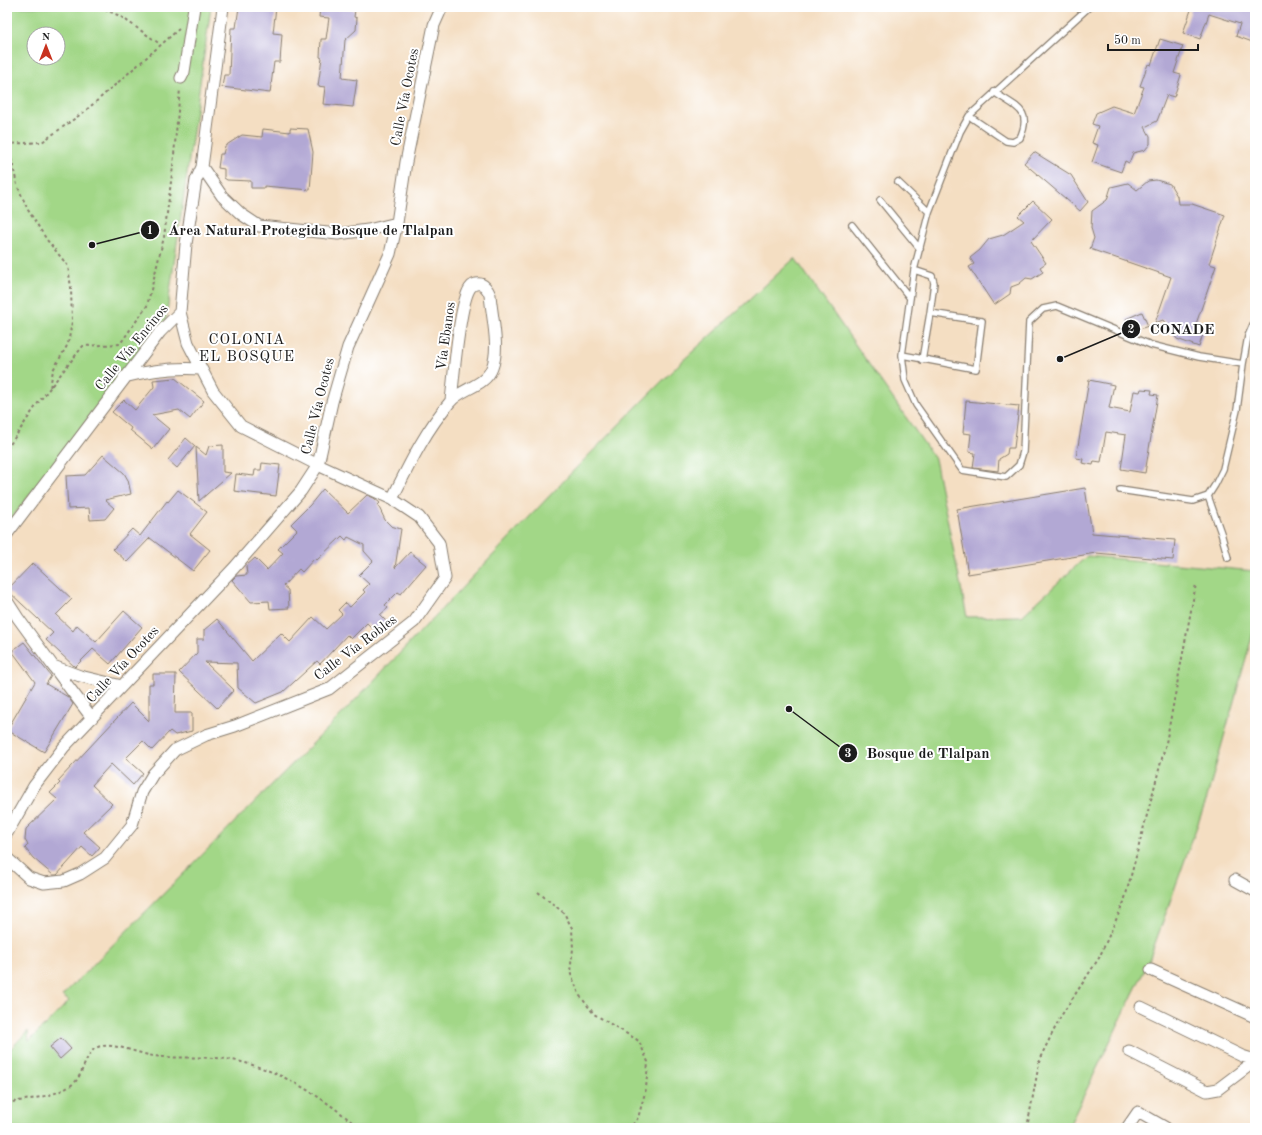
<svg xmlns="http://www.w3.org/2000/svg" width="1262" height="1135" font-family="'Old Standard TT',serif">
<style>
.green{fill:#a2d787;stroke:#5f7a52;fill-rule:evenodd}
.building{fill:#b2a8d4}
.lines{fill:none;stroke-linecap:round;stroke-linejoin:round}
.lane-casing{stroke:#887d6f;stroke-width:8}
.street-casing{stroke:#887d6f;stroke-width:13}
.path{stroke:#887d6f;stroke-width:2;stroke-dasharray:3 3;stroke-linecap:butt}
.lane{stroke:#fff;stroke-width:5.5}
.street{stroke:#fff;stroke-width:11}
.labels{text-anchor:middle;stroke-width:4;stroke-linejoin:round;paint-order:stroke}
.street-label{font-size:14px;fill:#1c1c1c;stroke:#fff}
.neighbourhood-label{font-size:15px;letter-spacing:1px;fill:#1c1c1c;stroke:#fff}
.leader{fill:none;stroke:#1c1c1c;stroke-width:1.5}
.callout-dot{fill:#1c1c1c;stroke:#fff;stroke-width:1.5}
.mark-label{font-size:12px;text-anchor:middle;font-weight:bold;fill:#fff}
.callout-label{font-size:15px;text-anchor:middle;font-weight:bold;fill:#1c1c1c;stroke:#fff;stroke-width:4;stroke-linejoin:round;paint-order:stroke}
</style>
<rect width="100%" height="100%" fill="#fff"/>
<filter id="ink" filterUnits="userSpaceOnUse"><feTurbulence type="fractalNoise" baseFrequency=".025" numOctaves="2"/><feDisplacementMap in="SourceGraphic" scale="8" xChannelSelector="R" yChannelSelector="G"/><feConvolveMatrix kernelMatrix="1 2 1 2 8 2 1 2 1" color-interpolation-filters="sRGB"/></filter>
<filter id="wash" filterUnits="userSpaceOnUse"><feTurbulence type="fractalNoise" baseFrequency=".012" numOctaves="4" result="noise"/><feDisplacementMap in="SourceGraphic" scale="16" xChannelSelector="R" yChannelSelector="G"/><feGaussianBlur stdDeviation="0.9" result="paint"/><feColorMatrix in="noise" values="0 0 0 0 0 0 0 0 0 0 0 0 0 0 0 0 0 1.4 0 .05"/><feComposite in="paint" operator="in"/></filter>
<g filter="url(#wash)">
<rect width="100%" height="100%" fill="#f4dec2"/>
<!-- green -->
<path class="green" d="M 7,7 L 211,7 L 166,319 L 7,524 ZM 34,34 L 58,34 L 58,58 L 34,58 Z
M 795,258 L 935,459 L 967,617 L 1022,616 L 1087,556 L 1255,571 L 1255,626 L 1206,801 L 1148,963 L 1068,1128 L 7,1128 L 7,1052 L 28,1031 L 29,1041 L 69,1001 L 62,996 L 339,717 L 577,467 L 678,365 Z"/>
<g id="blocks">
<!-- building -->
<path class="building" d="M 239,7 L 276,7 L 273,33 L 282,34 L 280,62 L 274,62 L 270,93 L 222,87 L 224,75 L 229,75 L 231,28 L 236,28 Z
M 320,7 L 355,10 L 354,17 L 357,18 L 356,30 L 345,40 L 342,78 L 357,80 L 353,107 L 323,104 L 325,87 L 318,86 L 322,58 L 320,57 L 321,39 L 326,39 L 329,18 L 319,17 Z
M 1192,7 L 1255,7 L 1255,43 L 1236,36 L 1240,24 L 1209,14 L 1200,39 L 1183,33 Z
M 1160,39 L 1183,46 L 1174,73 L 1181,75 L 1174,97 L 1167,95 L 1157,121 L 1145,127 L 1150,136 L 1150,144 L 1145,150 L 1133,153 L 1129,163 L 1125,161 L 1121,172 L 1092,162 L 1098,145 L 1092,143 L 1098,126 L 1092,124 L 1096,113 L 1112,106 L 1134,113 L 1144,87 L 1140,86 L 1148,64 L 1151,65 Z
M 290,128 L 308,129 L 313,152 L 310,190 L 264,186 L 264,188 L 251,188 L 251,181 L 227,180 L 224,178 L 224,169 L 218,168 L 220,154 L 223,154 L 225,146 L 242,135 L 262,137 L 263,129 L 290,132 Z
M 1034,152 L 1071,175 L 1088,202 L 1080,211 L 1024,163 Z
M 1156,180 L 1170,184 L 1177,196 L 1178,204 L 1192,204 L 1225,215 L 1209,264 L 1216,266 L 1196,324 L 1205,327 L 1199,347 L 1177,339 L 1163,320 L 1155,323 L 1171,277 L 1090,249 L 1094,238 L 1091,228 L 1092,211 L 1107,200 L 1111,187 L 1128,183 L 1137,190 L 1148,181 Z
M 1033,201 L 1052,219 L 1031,241 L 1046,263 L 1040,267 L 1043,272 L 1032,279 L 1026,278 L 1019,284 L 1011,287 L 1010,294 L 994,305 L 969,267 L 974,264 L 970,258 L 980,250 L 989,239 L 1003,235 L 1024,221 L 1018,216 Z
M 1142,312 L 1148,326 L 1132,332 L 1126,319 Z
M 175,378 L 204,401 L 190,419 L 179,410 L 152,415 L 169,429 L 153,449 L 130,430 L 131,428 L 112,412 L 124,400 L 135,410 L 154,387 L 153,380 Z
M 1089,380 L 1114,385 L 1109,408 L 1130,412 L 1134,391 L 1140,392 L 1141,389 L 1152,390 L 1151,394 L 1158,395 L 1145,473 L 1121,469 L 1126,435 L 1106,432 L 1101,462 L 1094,461 L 1093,465 L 1082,463 L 1083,459 L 1076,458 Z
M 966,401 L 1019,406 L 1014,448 L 1008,448 L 1007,454 L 999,459 L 998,471 L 973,468 L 975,453 L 969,452 L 971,434 L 963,433 Z
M 186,438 L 195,446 L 177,468 L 168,460 Z
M 223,445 L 223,472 L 231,473 L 199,501 L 196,447 L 206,455 L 209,446 Z
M 103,455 L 124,473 L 128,480 L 131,494 L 105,500 L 114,508 L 105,519 L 90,520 L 89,508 L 68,509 L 66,476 L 85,475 Z
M 262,463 L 280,465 L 276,496 L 234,491 L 236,474 L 254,476 L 255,470 L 261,470 Z
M 1085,488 L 1092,533 L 1175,540 L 1173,560 L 1096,553 L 968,574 L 957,509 Z
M 323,489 L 348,513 L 367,495 L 374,498 L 380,503 L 378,505 L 385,520 L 391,526 L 401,529 L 395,568 L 410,552 L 426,565 L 401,594 L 398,592 L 385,605 L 388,608 L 380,615 L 390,625 L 379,635 L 367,623 L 351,639 L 347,635 L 320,664 L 317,661 L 283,692 L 256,703 L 238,688 L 237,663 L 205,662 L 234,690 L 217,708 L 179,672 L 197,653 L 197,639 L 204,639 L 204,630 L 217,619 L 252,661 L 281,633 L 290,642 L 313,617 L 326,629 L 342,614 L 338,610 L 345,603 L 350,607 L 365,592 L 363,590 L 369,584 L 359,575 L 373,561 L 364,551 L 364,545 L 348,537 L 346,540 L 342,536 L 317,560 L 315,558 L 302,572 L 299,569 L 283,586 L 288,590 L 289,608 L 270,609 L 269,601 L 251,602 L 232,580 L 236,576 L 247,575 L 246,566 L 255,558 L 267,570 L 283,553 L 278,549 L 297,530 L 291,524 L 310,505 Z
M 178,490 L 207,512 L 190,534 L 210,550 L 193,571 L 150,538 L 127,562 L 113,549 L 132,529 L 140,536 L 167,501 L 168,502 Z
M 33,563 L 72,599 L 56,615 L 73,631 L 77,625 L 96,642 L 124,611 L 142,627 L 110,664 L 93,649 L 75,667 L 46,640 L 53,633 L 7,590 Z
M 24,642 L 51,676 L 46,684 L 68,697 L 73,704 L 44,752 L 7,730 L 35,682 L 12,651 Z
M 153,674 L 176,674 L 175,713 L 192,713 L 192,731 L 175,735 L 170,731 L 152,750 L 143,741 L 126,758 L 143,773 L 133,785 L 111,764 L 92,785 L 112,804 L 83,832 L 100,847 L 92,856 L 82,847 L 57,875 L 53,875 L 33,858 L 25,848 L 28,845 L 25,840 L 26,829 L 57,799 L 50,793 L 60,783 L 58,781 L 131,703 L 149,721 L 149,684 L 153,684 Z
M 61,1038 L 71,1049 L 60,1059 L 50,1047 Z"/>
</g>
</g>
<g filter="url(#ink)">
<use href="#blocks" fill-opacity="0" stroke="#887d6f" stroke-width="1"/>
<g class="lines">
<!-- lane casing -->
<g class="lane-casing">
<path id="lane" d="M 1089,7 L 969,116 L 960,132 L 929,212 L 914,270 L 902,355 L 905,380 L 916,405 L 962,470 L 1006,477 L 1019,465 L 1023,452 L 1029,322 L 1043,309 L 1057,306 L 1151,345 L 1199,357 L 1243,364
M 969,116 L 1006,141 L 1013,142 L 1020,138 C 1033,109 1015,107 994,92
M 898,182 L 929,212
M 880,200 L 920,249
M 852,225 L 910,298
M 902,355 L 976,369 L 982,321 L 930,313 L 934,283 L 932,276 L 914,270
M 922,360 L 930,313
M 1120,490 L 1193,501 L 1208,496 L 1215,485 L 1223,469 L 1237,410 L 1243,364 L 1248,336 L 1255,320
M 1208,496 L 1221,533 L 1228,558"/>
</g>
<!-- street casing -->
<g class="street-casing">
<path id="street" d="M 181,78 L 184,72 L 194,7
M 202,167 L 222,196 L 241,214 L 259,226 L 338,234 L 368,230 L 397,223
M 124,377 C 151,370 174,367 201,369
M 392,499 C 409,465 425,431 450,402 C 461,388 485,387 492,368 C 500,347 492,318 490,295 C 488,290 486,286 481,284 C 476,283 472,285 470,288 C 459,304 454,377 451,400
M 7,534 L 160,332 L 180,312 L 186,244 L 196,180 L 202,167 L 223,7
M 7,601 L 18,618 L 53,666 L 80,676 L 122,686
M 53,666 L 92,718
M 7,833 L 34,786 L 64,747 L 234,568 L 301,491 L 318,465 L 332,402 L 348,347 L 390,254 L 397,223 L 406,162 L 434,25 L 442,7
M 7,858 L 29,878 L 44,883 L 64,881 L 80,874 L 105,858 L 132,825 L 142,792 L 153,774 L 175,750 L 206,735 L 235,726 L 329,689 L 414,622 L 445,578 L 439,543 L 419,517 L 392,499 L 318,465 L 241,426 L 213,391 L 188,343 L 180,312
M 1235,880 L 1255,891
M 1151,970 L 1255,1017
M 1141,1007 L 1242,1056 L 1255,1060
M 1129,1051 L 1207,1091 L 1218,1089 L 1255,1061
M 1127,1128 L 1138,1112 L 1166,1128"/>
</g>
<!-- path -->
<path class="path" d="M 99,7 L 120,16 L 160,44
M 7,144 L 42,142 L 84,112 L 179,29
M 7,154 L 12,161 L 17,185 L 28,210 L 47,240 L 68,266 L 71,288 L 72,322 L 68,344 L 53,370 L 50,388
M 7,449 L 38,403 L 83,346 L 120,344 L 147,306 L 164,237 L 173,166 L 180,89
M 538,892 L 564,913 L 572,928 L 573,949 L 570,972 L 580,996 L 594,1014 L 639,1041 L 648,1062 L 646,1089 L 638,1118 L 630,1128
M 7,1103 C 26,1099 58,1097 74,1083 C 85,1073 85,1048 102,1046 C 116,1044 138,1053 153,1056 C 177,1059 202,1056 226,1059 C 275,1066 322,1096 359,1128
M 1027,1128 L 1040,1058 L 1061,1016 L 1099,958 L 1124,902 L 1166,743 L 1196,584"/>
<!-- lane -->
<use href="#lane" class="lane"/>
<!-- street -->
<use href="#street" class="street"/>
</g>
</g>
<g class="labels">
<!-- street labels -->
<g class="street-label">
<text transform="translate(404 97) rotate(-79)" y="5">Calle Vía Ocotes</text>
<text transform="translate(445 336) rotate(-82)" y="5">Vía Ebanos</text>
<text transform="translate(131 347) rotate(-51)" y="5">Calle Vía Encinos</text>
<text transform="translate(317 406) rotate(-76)" y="5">Calle Vía Ocotes</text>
<text transform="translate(355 647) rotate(-37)" y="5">Calle Vía Robles</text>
<text transform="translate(122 664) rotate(-47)" y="5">Calle Vía Ocotes</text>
</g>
<!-- neighbourhood labels -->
<g class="neighbourhood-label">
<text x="247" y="344">COLONIA<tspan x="247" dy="17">EL BOSQUE</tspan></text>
</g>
</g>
<!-- callouts -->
<path class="leader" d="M92 245L150 230M1060 359L1131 329M789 709L848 753"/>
<g class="callout-dot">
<circle cx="92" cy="245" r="4"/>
<circle cx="1060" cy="359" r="4"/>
<circle cx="789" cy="709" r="4"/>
<circle cx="150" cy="230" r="10"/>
<circle cx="1131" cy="329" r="10"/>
<circle cx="848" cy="753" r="10"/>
</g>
<g class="mark-label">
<text x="150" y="234">1</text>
<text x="1131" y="333">2</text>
<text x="848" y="757">3</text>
</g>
<g class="callout-label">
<text x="311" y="235">Área Natural Protegida Bosque de Tlalpan</text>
<text x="1182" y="334">CONADE</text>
<text x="928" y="758">Bosque de Tlalpan</text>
</g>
<!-- margin -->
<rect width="1262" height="1135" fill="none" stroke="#fff" stroke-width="24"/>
<!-- north arrow -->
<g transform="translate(46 46)"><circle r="19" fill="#ffffff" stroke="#a4a4a4"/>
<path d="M0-3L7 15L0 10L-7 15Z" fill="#c8321e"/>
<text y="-6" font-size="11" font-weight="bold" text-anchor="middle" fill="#1c1c1c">N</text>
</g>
<!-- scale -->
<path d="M1108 44v6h90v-6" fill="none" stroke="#1c1c1c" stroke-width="2"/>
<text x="1114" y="44" font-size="12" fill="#1c1c1c" stroke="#ffffff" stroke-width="3" paint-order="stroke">50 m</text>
</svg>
